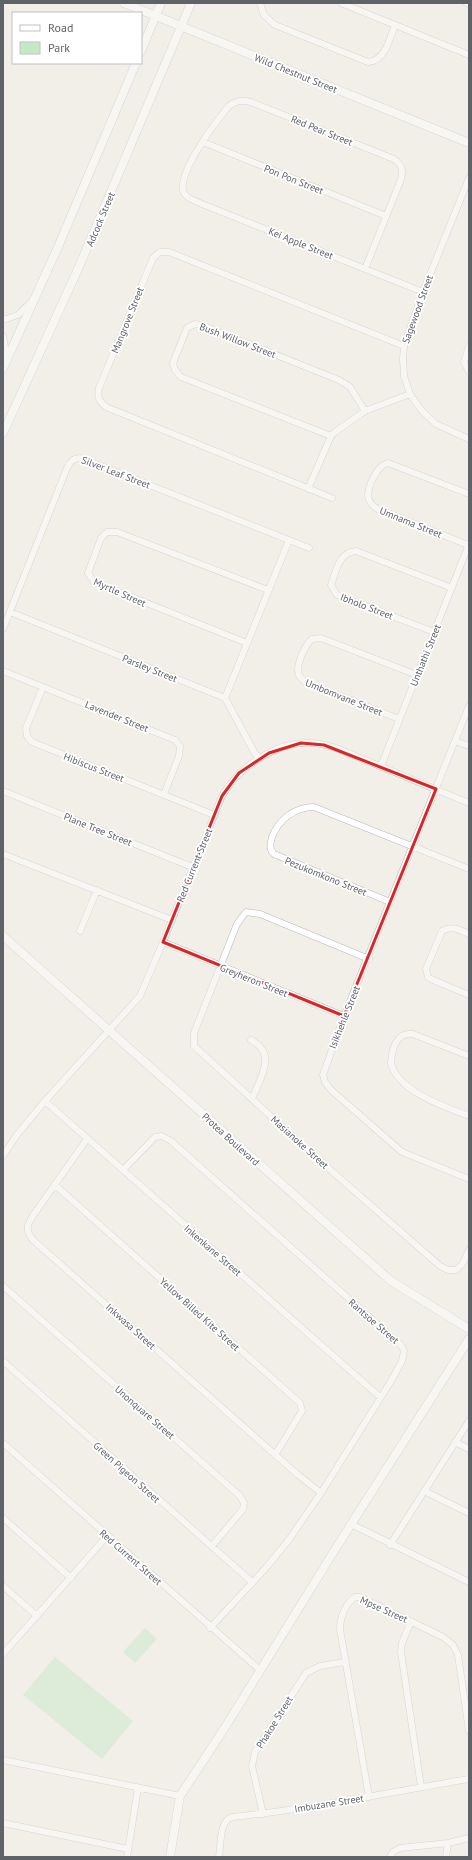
<svg xmlns="http://www.w3.org/2000/svg" width="472" height="1860" font-family="'PT Sans',sans-serif">
<style>
.green{fill:#c5e8c5}
.lines{fill:none;stroke-linecap:round;stroke-linejoin:round}
.street-casing{stroke:#b5b8bc;stroke-width:7}
.secondary-casing{stroke:#b6babf;stroke-width:9}
.street{stroke:#fff;stroke-width:6}
.secondary{stroke:#fff;stroke-width:8}
.marked{fill:none;stroke:#d62828;stroke-width:3;stroke-linejoin:round}
.labels{text-anchor:middle;stroke-width:3.5;stroke-linejoin:round;paint-order:stroke}
.street-label{font-size:10px;fill:#5f6368;stroke:#fff}
</style>
<rect width="100%" height="100%" fill="#f1efe8"/>
<!-- green -->
<path class="green" d="M 145,1628 L 157,1639 L 135,1663 L 123,1652 Z
M 55,1657 L 133,1721 L 102,1759 L 23,1695 Z"/>
<g class="lines">
<!-- street casing -->
<g class="street-casing">
<path id="street" d="M 260,3 L 264,15 L 275,25 L 368,62 C 385,61 390,38 395,25
M 341,3 L 469,55
M 466,3 L 469,4
M 203,142 L 386,216
M 469,178 L 423,292 L 404,346 L 403,359 L 404,376 L 410,394 L 422,411 L 436,424 L 469,439
M 365,269 L 400,182 C 404,172 403,165 394,159 L 251,102 C 243,100 236,100 229,106 C 217,120 175,175 184,193 C 187,199 196,201 202,204 L 423,292
M 3,320 L 18,315 L 31,302
M 3,336 L 7,358
M 469,346 L 464,362 L 469,372
M 331,436 L 181,377 L 175,370 L 173,363 L 187,328 L 195,324 L 201,325 L 339,380 L 350,387 L 365,411
M 308,489 L 331,436 L 335,432 L 365,411 L 410,394
M 332,498 L 106,407 C 99,401 97,397 99,388 L 153,258 L 160,252 L 169,252 L 404,346
M 468,545 L 378,509 C 374,507 371,504 369,500 C 365,490 377,465 388,463 L 469,494
M 10,612 L 225,698 L 258,759
M 3,629 L 67,468 C 70,462 73,458 81,458 L 309,548
M 434,632 L 337,595 L 331,585 C 336,571 339,552 356,551 L 452,588
M 247,643 L 94,582 L 88,573 L 101,538 L 107,532 L 117,532 L 268,590
M 3,671 L 175,740 L 180,746 L 179,756 L 164,794
M 43,687 L 26,728 L 27,736 L 32,742 L 214,815
M 225,698 L 289,540
M 469,706 L 344,1016 L 323,1075 L 325,1082 L 331,1090 L 402,1152 L 469,1179
M 399,719 L 305,682 C 303,680 300,678 299,675 C 295,666 305,645 312,639 L 321,638 L 417,675
M 455,741 L 469,746
M 381,766 L 469,544
M 3,791 L 192,867
M 3,854 L 172,920
M 390,902 L 274,854 C 269,849 270,844 272,837 C 279,819 295,807 314,807 L 469,869
M 80,931 L 97,890
M 469,934 C 460,930 452,925 442,931 L 426,969 L 428,977 L 433,980 L 469,995
M 163,942 L 344,1016
M 369,959 L 260,914 L 246,912 L 237,924 L 194,1033 L 194,1046 L 310,1152 L 440,1266 L 448,1270 L 456,1270 L 463,1263 L 469,1250
M 251,1040 C 278,1054 260,1078 252,1099
M 469,1056 L 413,1034 C 396,1032 392,1049 391,1063 C 397,1091 445,1107 469,1116
M 45,1101 L 380,1397
M 87,1139 L 32,1217 C 26,1227 26,1231 33,1240 L 297,1474 L 321,1493
M 3,1156 L 16,1136 L 45,1101 L 140,996 L 163,942 L 222,796 C 239,767 277,740 313,743 C 330,744 348,753 365,760 C 400,774 434,789 469,803
M 123,1170 L 155,1137 L 162,1136 L 171,1141 L 401,1345 L 404,1351 L 402,1361 L 391,1381 L 321,1493 L 288,1541 L 264,1570 L 210,1628
M 55,1185 L 300,1403 L 302,1411 L 275,1455
M 3,1286 L 240,1496 L 244,1503 L 243,1509 L 212,1546
M 3,1361 L 252,1582
M 455,1442 L 469,1449
M 3,1443 L 260,1670
M 424,1491 L 469,1513
M 3,1518 L 71,1578
M 351,1524 L 469,1582
M 390,1545 L 469,1421
M 3,1586 L 37,1616
M 411,1621 L 402,1643 L 401,1652 L 421,1787
M 3,1654 L 107,1536
M 3,1760 L 180,1796
M 369,1797 L 340,1629 C 340,1618 345,1604 355,1597 L 360,1597 L 443,1637 L 453,1645 L 458,1655 L 469,1731
M 263,1814 L 252,1766 L 255,1752 L 306,1673 L 320,1666 L 345,1662
M 3,1823 L 128,1849
M 127,1857 L 138,1788
M 219,1857 C 221,1845 219,1821 232,1817 C 312,1809 390,1792 469,1779
M 390,1857 L 393,1852 L 400,1848 L 448,1843 L 469,1838
M 446,1857 L 448,1843"/>
</g>
<!-- secondary casing -->
<g class="secondary-casing">
<path id="secondary" d="M 124,3 L 469,143
M 141,51 L 161,3
M 3,368 L 58,247 L 136,63
M 3,433 L 79,267 L 191,3
M 3,936 L 391,1281 L 469,1329
M 170,1857 L 180,1796 L 224,1729 L 336,1548 L 469,1339"/>
</g>
<!-- street -->
<use href="#street" class="street"/>
<!-- secondary -->
<use href="#secondary" class="secondary"/>
</g>
<!-- marked area -->
<path d="M0 0H472V1860H0ZM 301,743 L 324,745 L 436,789 L 344,1016 L 163,942 L 222,796 L 239,773 L 269,753 Z" fill="#f1efe8" fill-opacity=".55" fill-rule="evenodd"/>
<path class="marked" d="M 301,743 L 324,745 L 436,789 L 344,1016 L 163,942 L 222,796 L 239,773 L 269,753 Z"/>
<g class="labels">
<!-- street labels -->
<g class="street-label">
<text transform="translate(296 73) rotate(22)" y="4">Wild Chestnut Street</text>
<text transform="translate(322 130) rotate(22)" y="4">Red Pear Street</text>
<text transform="translate(294 179) rotate(22)" y="4">Pon Pon Street</text>
<text transform="translate(100 219) rotate(-67)" y="4">Adcock Street</text>
<text transform="translate(301 243) rotate(22)" y="4">Kei Apple Street</text>
<text transform="translate(417 309) rotate(-70)" y="4">Sagewood Street</text>
<text transform="translate(127 320) rotate(-68)" y="4">Mangrove Street</text>
<text transform="translate(238 340) rotate(21)" y="4">Bush Willow Street</text>
<text transform="translate(116 472) rotate(21)" y="4">Silver Leaf Street</text>
<text transform="translate(411 522) rotate(22)" y="4">Umnama Street</text>
<text transform="translate(120 592) rotate(24)" y="4">Myrtle Street</text>
<text transform="translate(367 606) rotate(21)" y="4">Ibholo Street</text>
<text transform="translate(425 655) rotate(-68)" y="4">Unthathi Street</text>
<text transform="translate(150 668) rotate(22)" y="4">Parsley Street</text>
<text transform="translate(344 697) rotate(22)" y="4">Umbomvane Street</text>
<text transform="translate(117 716) rotate(22)" y="4">Lavender Street</text>
<text transform="translate(94 767) rotate(21)" y="4">Hibiscus Street</text>
<text transform="translate(98 829) rotate(22)" y="4">Plane Tree Street</text>
<text transform="translate(194 865) rotate(-68)" y="4">Red Current Street</text>
<text transform="translate(326 876) rotate(22)" y="4">Pezukomkono Street</text>
<text transform="translate(254 980) rotate(22)" y="4">Greyheron Street</text>
<text transform="translate(344 1017) rotate(-68)" y="4">Isikhehle Street</text>
<text transform="translate(231 1139) rotate(42)" y="4">Protea Boulevard</text>
<text transform="translate(300 1142) rotate(42)" y="4">Masianoke Street</text>
<text transform="translate(213 1250) rotate(41)" y="4">Inkenkane Street</text>
<text transform="translate(200 1314) rotate(42)" y="4">Yellow Billed Kite Street</text>
<text transform="translate(374 1321) rotate(41)" y="4">Rantsoe Street</text>
<text transform="translate(131 1326) rotate(42)" y="4">Inkwasa Street</text>
<text transform="translate(145 1412) rotate(41)" y="4">Unonquare Street</text>
<text transform="translate(127 1472) rotate(42)" y="4">Green Pigeon Street</text>
<text transform="translate(131 1557) rotate(41)" y="4">Red Current Street</text>
<text transform="translate(384 1609) rotate(24)" y="4">Mpse Street</text>
<text transform="translate(274 1722) rotate(-58)" y="4">Phakoe Street</text>
<text transform="translate(329 1803) rotate(-9)" y="4">Imbuzane Street</text>
</g>
</g>
<!-- border -->
<rect width="472" height="1860" fill="none" stroke="#5f6368" stroke-width="8"/>
<!-- legend -->
<rect x="12" y="12" width="130" height="52" fill="#ffffff" stroke="#bfc1c3"/>
<rect x="20" y="25" width="20" height="6" fill="#ffffff" stroke="#bfc1c3"/>
<text x="48" y="32" font-size="12" fill="#5f6368">Road</text>
<rect x="20" y="42" width="20" height="12" fill="#c5e8c5" stroke="#bfc1c3"/>
<text x="48" y="52" font-size="12" fill="#5f6368">Park</text>
</svg>
